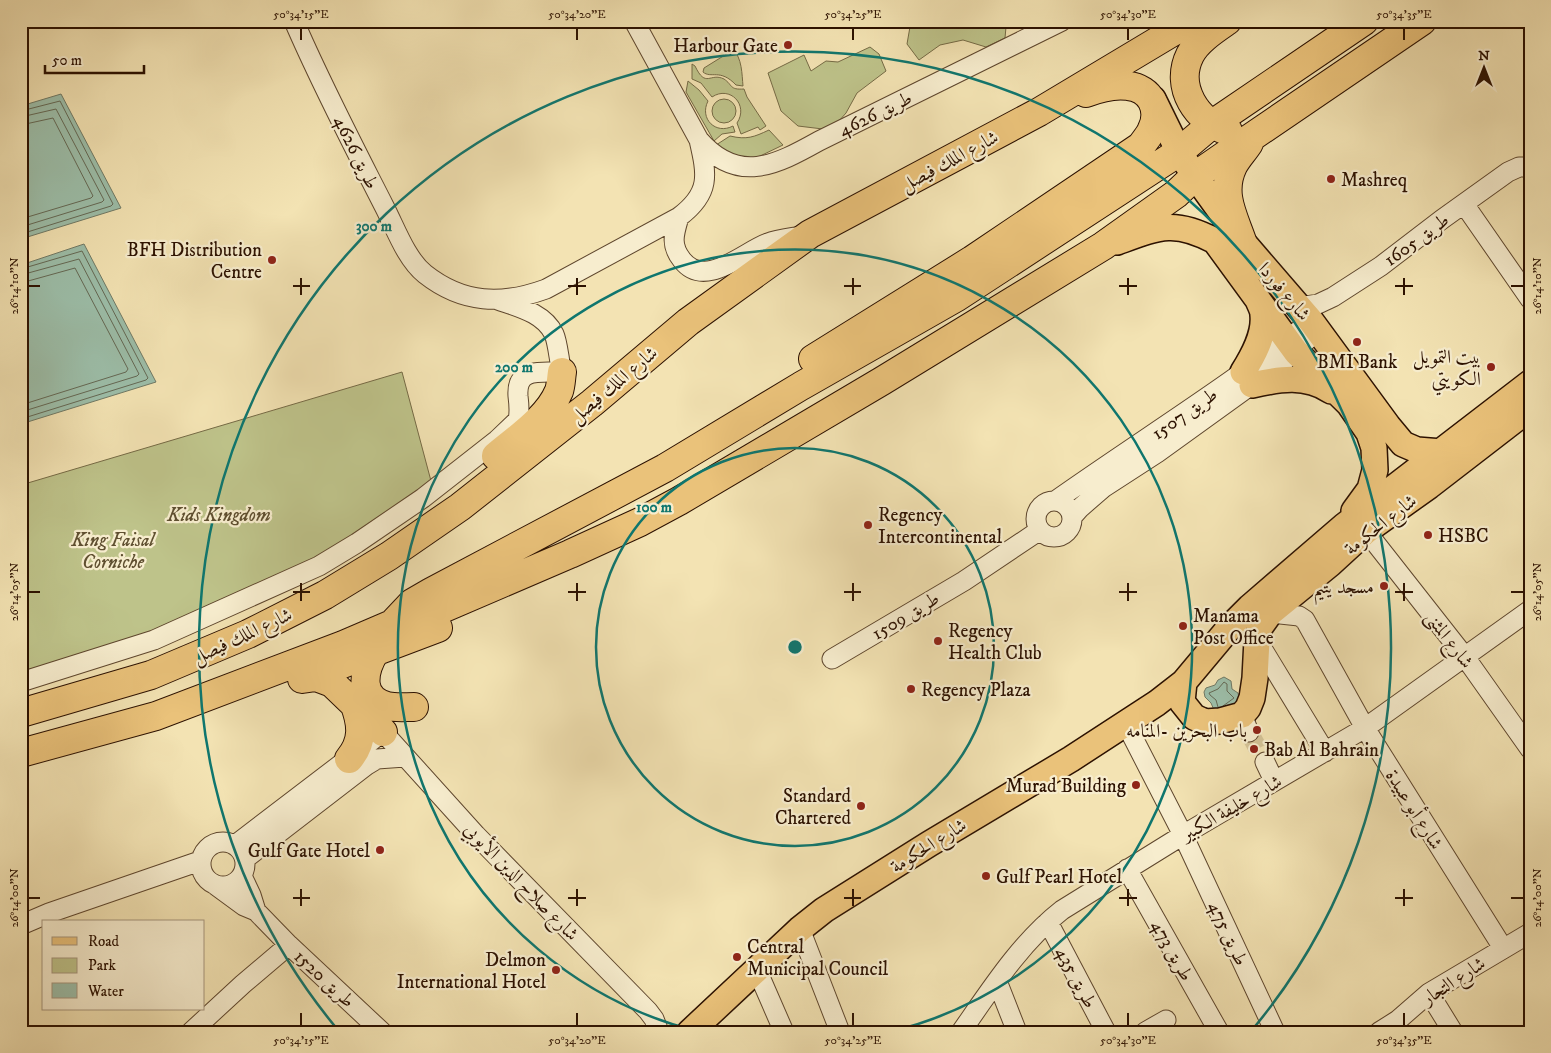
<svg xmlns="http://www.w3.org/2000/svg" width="1551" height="1053" font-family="'IM FELL DW Pica',Amiri,serif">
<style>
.green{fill:#bec38a;stroke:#756a45}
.water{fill:#9cbea9;stroke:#6f7965}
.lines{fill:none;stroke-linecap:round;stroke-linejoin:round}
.shore{stroke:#646854;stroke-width:1}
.minor-tunnel{stroke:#d5c498;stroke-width:19;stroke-dasharray:19 9;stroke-linecap:butt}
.minor-casing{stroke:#5e462d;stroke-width:21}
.major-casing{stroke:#2c1100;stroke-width:28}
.highway-casing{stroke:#2c1100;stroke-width:30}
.minor{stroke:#f7edce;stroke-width:19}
.major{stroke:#eac27a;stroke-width:25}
.highway{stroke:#eac27a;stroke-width:28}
.ticks{fill:none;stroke:#2c1100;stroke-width:2}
.ring{fill:none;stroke:#0f766e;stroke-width:2.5}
.poi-dot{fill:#8f2418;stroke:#f7edce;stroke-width:2}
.labels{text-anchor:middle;stroke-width:4.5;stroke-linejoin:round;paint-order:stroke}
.poi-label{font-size:19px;fill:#2c1100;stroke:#f7edce;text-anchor:end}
.street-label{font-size:19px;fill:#2c1100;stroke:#f7edce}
.park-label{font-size:19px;font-style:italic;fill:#5f4f30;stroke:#f7edce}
.centre{fill:#0f766e;stroke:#f7edce;stroke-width:2.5}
.ring-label{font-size:15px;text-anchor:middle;font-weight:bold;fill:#0f766e;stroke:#f7edce;stroke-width:4.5;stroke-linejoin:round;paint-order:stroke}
.neatline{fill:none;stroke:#2c1100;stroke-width:2}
.ticks-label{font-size:12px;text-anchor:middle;fill:#2c1100}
</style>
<rect width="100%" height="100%" fill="#f3e3b3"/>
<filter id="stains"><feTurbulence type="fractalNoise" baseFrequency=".004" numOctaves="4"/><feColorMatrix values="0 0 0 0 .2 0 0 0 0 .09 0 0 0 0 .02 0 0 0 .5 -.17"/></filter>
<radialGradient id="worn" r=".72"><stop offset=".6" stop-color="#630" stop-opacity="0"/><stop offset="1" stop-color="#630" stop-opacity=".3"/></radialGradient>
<!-- green -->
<path class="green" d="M 911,21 L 1004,21 L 1006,27 L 1005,38 L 986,47 L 963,40 L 940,45 L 919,60 L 907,44 Z
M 870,47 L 879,54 L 886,71 L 857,93 L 846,113 L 831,130 L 798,126 L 781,111 L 768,73 L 804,55 L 811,71 L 826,61 L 838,62 Z
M 733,50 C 742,57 742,75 743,86 L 736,85 C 720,68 711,79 703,72 L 704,68 Z
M 692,64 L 695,66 C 706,89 710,72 724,79 C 733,85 729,90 744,89 L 747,97 L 766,126 L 760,130 L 758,127 L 741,134 L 737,123 C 749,105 730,85 712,97 L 701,83 L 692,79 Z
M 688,81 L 699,90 L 708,101 C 699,119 716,135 733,126 L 735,132 L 722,134 L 714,141 L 686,92 Z
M712 111a12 12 0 1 1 24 0a12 12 0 1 1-24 0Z
M 769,130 L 783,145 L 756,158 L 732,156 L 716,145 L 730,136 C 747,140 754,137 769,130 Z
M 402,372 L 431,481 L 330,554 L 229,604 L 21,679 L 21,485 Z"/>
<!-- water -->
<path class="water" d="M 61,94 L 121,208 L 21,239 L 21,106 Z
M 84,244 L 156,382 L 21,424 L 21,265 Z
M 1224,677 L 1231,681 L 1232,689 L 1238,693 L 1239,698 L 1236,705 L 1214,710 L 1211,703 L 1205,697 L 1204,692 L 1206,688 L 1215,685 L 1218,680 Z"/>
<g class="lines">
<!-- shore -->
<path class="shore" d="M 21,111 L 60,101 L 113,204 L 111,206 L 21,234
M 21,117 L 56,109 L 104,200 L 102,202 L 21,227
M 21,125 L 53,118 L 93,196 L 91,198 L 21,219
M 21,269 L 82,251 L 148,378 L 146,380 L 21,419
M 21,275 L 79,259 L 139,374 L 137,376 L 21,412
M 21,283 L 75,268 L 128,369 L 126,372 L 21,405
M 1218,707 L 1216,700 L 1210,695 L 1209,693 L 1218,689 L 1224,682 L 1227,684 L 1227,691 L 1234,698 L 1223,706"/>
<!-- minor-tunnel -->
<path class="minor-tunnel" d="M 1249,732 L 1265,762"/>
<!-- minor casing -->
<g class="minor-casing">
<path id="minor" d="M 294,21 C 321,84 353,145 384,206 C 395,227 406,259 425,274 C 463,304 502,305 546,289 L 679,217 C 711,193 707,175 699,140
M 634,21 L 699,140 C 738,185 776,165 819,141 L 1062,21
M 1464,204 L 1530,299
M 679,217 C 674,234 670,245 682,260 C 705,290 743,252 768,243 C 778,239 791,238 802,236
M 1299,307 L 1318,304 L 1333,297 L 1381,266 L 1441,220 L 1508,172 L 1519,167 L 1530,167
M 1055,501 C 1140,441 1229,386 1311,321
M1036 519a18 18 0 1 1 36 0a18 18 0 1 1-36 0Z
M 1072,517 L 1080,508 L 1103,488 L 1157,453 L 1283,362 L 1318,330
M 1366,531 L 1465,657 L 1530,749
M 1270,613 L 1299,616 L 1305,620 L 1365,728 L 1503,948
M 1257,640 L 1325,752
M 832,659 L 964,581 L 1040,530
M 21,682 L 154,640 L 319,566 L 357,543 L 423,498 L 497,440 L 518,420 C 520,412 519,404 518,396 C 516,367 540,373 562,372 C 559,361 558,343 554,334 C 544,313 518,307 498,300
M 1242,715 L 1249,732
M 1126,724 L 1183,835 L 1275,1032
M 1265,762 L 1274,781
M201 864a22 22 0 1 1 44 0a22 22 0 1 1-44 0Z
M 235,845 L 383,732 L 476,835 L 648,1011 L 654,1019 L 659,1032
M 245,859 L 367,765 L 377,759 L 405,757
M 1127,869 L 1219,1032
M 242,876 L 251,895 L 256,911
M 214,884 L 244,906 L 256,911 L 289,945 L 382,1032
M 1048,922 L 1106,1032
M 21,925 L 49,913 L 200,861
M 800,929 L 840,1032
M 757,970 L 784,1032
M 997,981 L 1017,1032
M 1429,993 L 1453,1032
M 191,1032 L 243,984 L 289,945
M 961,1032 C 991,989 1021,942 1062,910 L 1183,835 L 1365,728 L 1530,610
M 1145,1032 L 1166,1020
M 1379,1032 L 1398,1020 L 1429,993 L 1530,933"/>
</g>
<!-- major casing -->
<g class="major-casing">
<path id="major" d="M 1153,99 L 1179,152 L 1195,176 L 1242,241 L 1311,321 L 1388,426 L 1403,444 L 1417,450 L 1442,452
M 1117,242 C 1158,227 1174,219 1215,241 L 1296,352 L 1349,404 L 1369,433 L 1374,448 L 1375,470 L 1370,489 L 1354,511
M 1243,372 C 1253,356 1265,335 1263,315 C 1263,310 1260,305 1258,300
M 1252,385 C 1279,379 1306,374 1331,391
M 1184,682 L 1182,702 L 1194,717 L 1205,722 L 1220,721 L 1242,715 L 1248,708 L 1252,698 L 1255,678 L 1257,640 L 1260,627 L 1270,613 L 1330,564 L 1366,531 L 1429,486 L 1530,408
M 690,1032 L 800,929 L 824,910 L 929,844 L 1071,759 L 1157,703 L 1184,682 L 1230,627 L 1250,607 L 1344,526 L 1530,383"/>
</g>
<!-- highway casing -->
<g class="highway-casing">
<path id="highway" d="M 1227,21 C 1214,30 1197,41 1190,55 C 1174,87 1197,122 1228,131
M 1242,241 C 1233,215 1220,193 1233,166 C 1237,158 1244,151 1249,143
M 813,359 L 972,260 L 1141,146 C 1145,140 1150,135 1152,129 C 1161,110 1151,88 1128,86 C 1114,84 1099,88 1086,93
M 496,456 C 517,438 548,418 559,391 C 561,385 561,378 562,372
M 395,621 L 412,603 L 431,592 L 665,468 L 801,386 L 957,297 L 1179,152 L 1211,125 L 1364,21
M 375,652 C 363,671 358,699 387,706 C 395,708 405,707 414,707
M 340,665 L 438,628
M 302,679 L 316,677 L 332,683 L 383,732
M 21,713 L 151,675 L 248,634 L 325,595 L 389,556 L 460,507 L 592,403 L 688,322 L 810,234 L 1039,112 L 1191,21
M 21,753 L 156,716 L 343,645 L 392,624 L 428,615 L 570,554 L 640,522 L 679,501 L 882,381 L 1103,246 L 1176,194 L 1195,176 L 1234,149 L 1422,21
M 349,759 C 364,741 362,724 354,703"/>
</g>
<!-- minor -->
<use href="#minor" class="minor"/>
<!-- major -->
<use href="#major" class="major"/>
<!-- highway -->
<use href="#highway" class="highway"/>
</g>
<!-- ticks -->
<path class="ticks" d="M 301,28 L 301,40M 577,28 L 577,40M 853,28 L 853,40M 1128,28 L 1128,40M 1404,28 L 1404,40M 301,278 L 301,295M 577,278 L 577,295M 853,278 L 853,295M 1128,278 L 1128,295M 1404,278 L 1404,295M 28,286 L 40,286M 293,286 L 310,286M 568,286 L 586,286M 844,286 L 861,286M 1119,286 L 1137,286M 1395,286 L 1413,286M 1511,286 L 1524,286M 301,583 L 301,601M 577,583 L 577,601M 853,583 L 853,601M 1128,583 L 1128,601M 1404,583 L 1404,601M 28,592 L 40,592M 293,592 L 310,592M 568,592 L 586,592M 844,592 L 861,592M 1119,592 L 1137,592M 1395,592 L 1413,592M 1511,592 L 1524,592M 301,889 L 301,906M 577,889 L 577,906M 853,889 L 853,906M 1128,889 L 1128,906M 1404,889 L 1404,906M 28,898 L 40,898M 293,898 L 310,898M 568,898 L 586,898M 844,898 L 861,898M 1119,898 L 1137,898M 1395,898 L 1413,898M 1511,898 L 1524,898M 301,1013 L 301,1026M 577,1013 L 577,1026M 853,1013 L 853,1026M 1128,1013 L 1128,1026M 1404,1013 L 1404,1026"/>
<!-- distance rings -->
<g class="ring">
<circle cx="795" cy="647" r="199"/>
<path d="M696 1031A397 397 0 1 1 894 1031"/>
<path d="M338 1030A596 596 0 1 1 1252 1030"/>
</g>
<!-- markers -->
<g class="poi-dot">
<circle cx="788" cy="45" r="5"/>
<circle cx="1331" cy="179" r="5"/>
<circle cx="272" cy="260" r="5"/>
<circle cx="1357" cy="342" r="5"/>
<circle cx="1491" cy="367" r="5"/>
<circle cx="868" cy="525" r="5"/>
<circle cx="1428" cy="535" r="5"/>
<circle cx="1384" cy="586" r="5"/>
<circle cx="1183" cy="626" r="5"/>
<circle cx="938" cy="641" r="5"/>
<circle cx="911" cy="689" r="5"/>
<circle cx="1257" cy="730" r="5"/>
<circle cx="1254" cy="749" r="5"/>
<circle cx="1136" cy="785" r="5"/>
<circle cx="861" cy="806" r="5"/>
<circle cx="380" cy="850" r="5"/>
<circle cx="986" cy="876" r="5"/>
<circle cx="737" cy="957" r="5"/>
<circle cx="556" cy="970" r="5"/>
</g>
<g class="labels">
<!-- poi labels -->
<g class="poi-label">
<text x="778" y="52">Harbour Gate</text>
<text x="1341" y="186" text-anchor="start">Mashreq</text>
<text x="262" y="256">BFH Distribution<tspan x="262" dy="22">Centre</tspan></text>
<text x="1481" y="363">بيت التمويل<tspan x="1481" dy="22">الكويتي</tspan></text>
<text x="1357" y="368" text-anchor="middle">BMI Bank</text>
<text x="878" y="521" text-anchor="start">Regency<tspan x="878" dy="22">Intercontinental</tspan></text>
<text x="1438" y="542" text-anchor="start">HSBC</text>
<text x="1374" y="593">مسجد يتيم</text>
<text x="1193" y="622" text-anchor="start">Manama<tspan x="1193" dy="22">Post Office</tspan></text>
<text x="948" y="637" text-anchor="start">Regency<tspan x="948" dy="22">Health Club</tspan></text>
<text x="921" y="696" text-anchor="start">Regency Plaza</text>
<text x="1247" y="737">باب البحرين -المنامه</text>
<text x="1264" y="756" text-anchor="start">Bab Al Bahrain</text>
<text x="1126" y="792">Murad Building</text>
<text x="851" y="802">Standard<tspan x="851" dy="22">Chartered</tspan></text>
<text x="370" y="857">Gulf Gate Hotel</text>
<text x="996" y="883" text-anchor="start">Gulf Pearl Hotel</text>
<text x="747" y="953" text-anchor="start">Central<tspan x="747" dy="22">Municipal Council</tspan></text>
<text x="546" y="966">Delmon<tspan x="546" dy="22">International Hotel</tspan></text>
</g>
<!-- street labels -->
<g class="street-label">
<text transform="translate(875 113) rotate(-26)" y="7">طريق 4626</text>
<text transform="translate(357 152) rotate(64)" y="7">طريق 4626</text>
<text transform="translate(949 160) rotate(-28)" y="7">شارع الملك فيصل</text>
<text transform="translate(1416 239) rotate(-36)" y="7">طريق 1605</text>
<text transform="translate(1285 291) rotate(50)" y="7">شارع فوردا</text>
<text transform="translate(613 384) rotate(-40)" y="7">شارع الملك فيصل</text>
<text transform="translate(1184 413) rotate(-35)" y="7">طريق 1507</text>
<text transform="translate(1380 524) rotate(-38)" y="7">شارع الحكومة</text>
<text transform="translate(905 615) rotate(-31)" y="7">طريق 1509</text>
<text transform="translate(242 635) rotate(-25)" y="7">شارع الملك فيصل</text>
<text transform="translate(1450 639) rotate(53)" y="7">شارع المثنى</text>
<text transform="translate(1231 807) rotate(-30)" y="7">شارع خليفة الكبير</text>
<text transform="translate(1415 809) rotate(58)" y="7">شارع أبو عبيدة</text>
<text transform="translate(928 845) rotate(-32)" y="7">شارع الحكومة</text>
<text transform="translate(522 881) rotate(46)" y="7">شارع صلاح الدين الأيوبي</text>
<text transform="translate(1229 933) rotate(65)" y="7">طريق 475</text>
<text transform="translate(1173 950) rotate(61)" y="7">طريق 473</text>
<text transform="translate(1077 977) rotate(62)" y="7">طريق 435</text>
<text transform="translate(325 978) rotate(43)" y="7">طريق 1520</text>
<text transform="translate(1453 980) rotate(-33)" y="7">شارع التجار</text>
</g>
<!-- park labels -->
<g class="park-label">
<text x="219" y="521">Kids Kingdom</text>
<text x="113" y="546">King Faisal<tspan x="113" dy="22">Corniche</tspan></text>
</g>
</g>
<circle cx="795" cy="647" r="8" class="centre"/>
<g class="ring-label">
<text x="374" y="231">300 m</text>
<text x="514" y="372">200 m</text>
<text x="654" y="512">100 m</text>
</g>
<!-- margin -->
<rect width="1551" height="1053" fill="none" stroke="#f3e3b3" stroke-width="55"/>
<!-- legend -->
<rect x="42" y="920" width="162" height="90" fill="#f7edce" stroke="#a6957c"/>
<rect x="52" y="937" width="25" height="8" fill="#eac27a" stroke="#a6957c"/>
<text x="88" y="946" font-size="15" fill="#2c1100">Road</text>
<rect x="52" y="958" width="25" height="15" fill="#bec38a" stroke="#a6957c"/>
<text x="88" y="970" font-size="15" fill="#2c1100">Park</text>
<rect x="52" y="983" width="25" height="15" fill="#9cbea9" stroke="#a6957c"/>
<text x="88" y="996" font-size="15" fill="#2c1100">Water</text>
<!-- north arrow -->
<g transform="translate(1484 68)" stroke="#f7edce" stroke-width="4" paint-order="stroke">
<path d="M0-4L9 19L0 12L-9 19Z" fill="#2c1100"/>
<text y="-8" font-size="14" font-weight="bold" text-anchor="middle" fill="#2c1100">N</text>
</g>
<!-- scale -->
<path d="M45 65v8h99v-8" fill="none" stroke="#2c1100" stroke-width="2.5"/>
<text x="52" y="65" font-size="15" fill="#2c1100" stroke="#f7edce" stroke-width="4" paint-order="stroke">50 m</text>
<rect x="28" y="28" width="1496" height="998" class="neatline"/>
<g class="ticks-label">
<text x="301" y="18">50°34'15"E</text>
<text x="577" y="18">50°34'20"E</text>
<text x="853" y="18">50°34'25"E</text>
<text x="1128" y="18">50°34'30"E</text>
<text x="1404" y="18">50°34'35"E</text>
<text transform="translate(14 286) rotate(-90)" y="4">26°14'10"N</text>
<text transform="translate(1537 286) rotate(-90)" y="4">26°14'10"N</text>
<text transform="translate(14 592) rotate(-90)" y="4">26°14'05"N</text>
<text transform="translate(1537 592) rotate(-90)" y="4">26°14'05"N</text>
<text transform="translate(14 898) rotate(-90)" y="4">26°14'00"N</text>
<text transform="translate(1537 898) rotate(-90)" y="4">26°14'00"N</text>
<text x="301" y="1044">50°34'15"E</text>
<text x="577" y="1044">50°34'20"E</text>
<text x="853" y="1044">50°34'25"E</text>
<text x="1128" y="1044">50°34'30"E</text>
<text x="1404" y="1044">50°34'35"E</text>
</g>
<rect width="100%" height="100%" filter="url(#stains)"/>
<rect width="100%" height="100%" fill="url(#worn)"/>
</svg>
